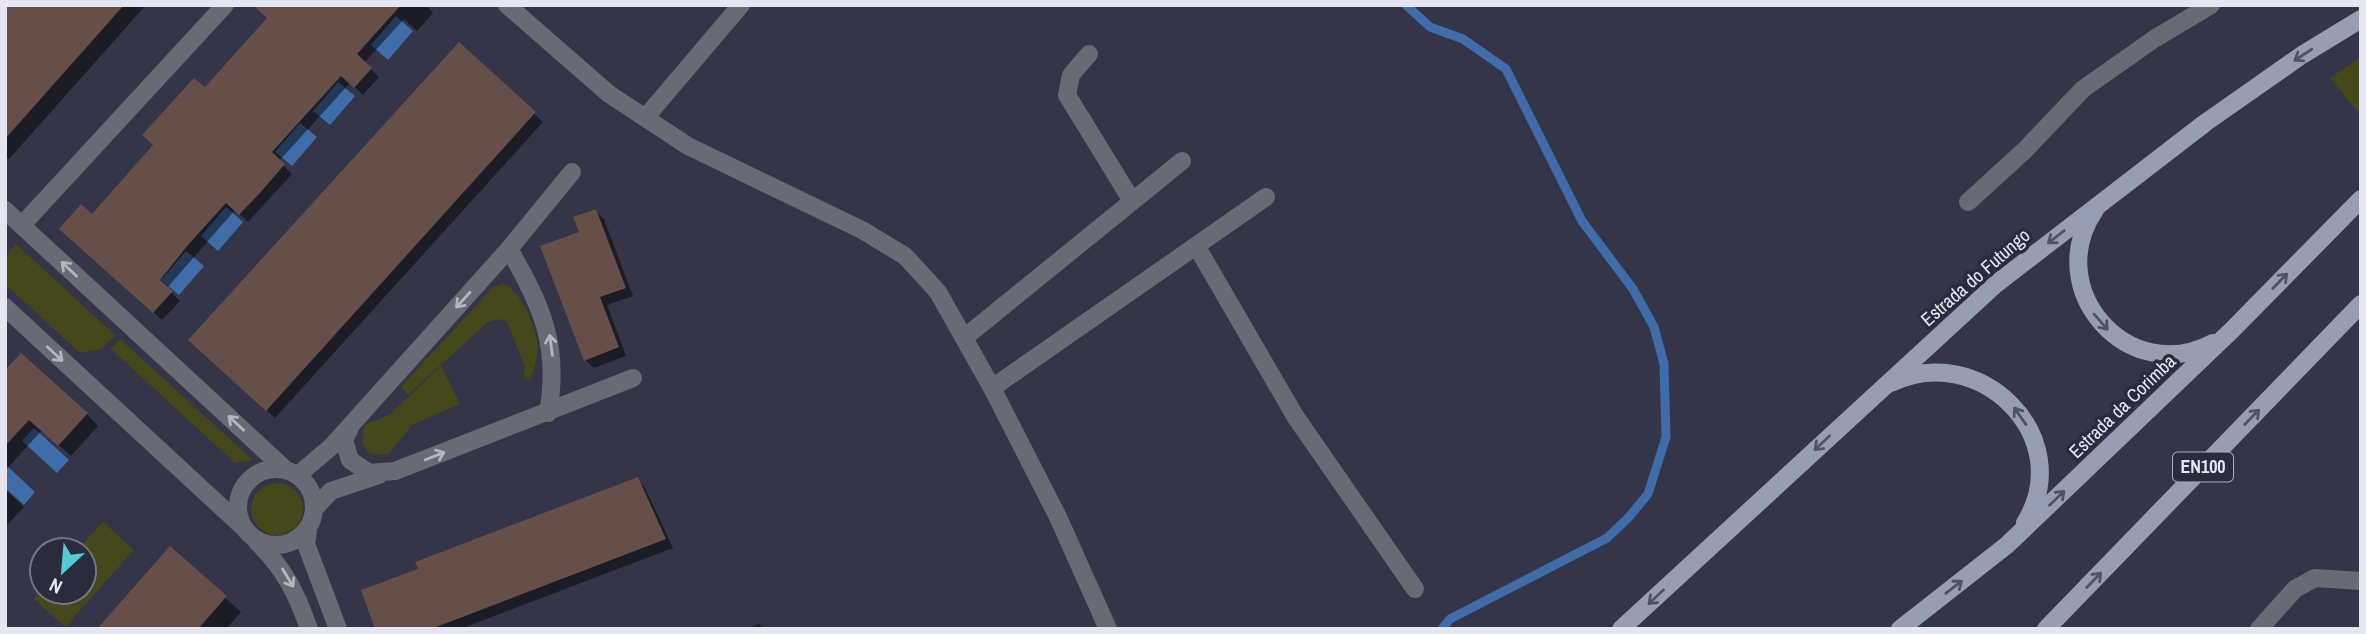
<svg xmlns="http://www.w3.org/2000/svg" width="2366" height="634" font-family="'Archivo Narrow',sans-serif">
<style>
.green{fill:#44481a}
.water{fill:#3f6da9}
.shadow{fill:#0007}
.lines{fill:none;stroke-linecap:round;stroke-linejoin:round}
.stream{stroke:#3f6da9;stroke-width:9}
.building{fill:#664f49}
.street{stroke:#686b74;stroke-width:18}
.primary{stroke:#989eb1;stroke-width:18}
.oneway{stroke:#505366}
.oneway2{stroke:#b3b5c0}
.labels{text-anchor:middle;stroke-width:7;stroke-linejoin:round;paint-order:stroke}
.shield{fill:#2a2b3d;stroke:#adaebc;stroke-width:2}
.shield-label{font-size:18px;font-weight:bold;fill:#e5e6f2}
.street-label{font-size:19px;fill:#e5e6f2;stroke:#2a2b3d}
</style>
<rect width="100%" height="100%" fill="#343548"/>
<!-- green -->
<path class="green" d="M 2361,57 L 2361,115 L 2330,78 Z
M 16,244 L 115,335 L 102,349 L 80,353 L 5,284 L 5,256 Z
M 503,284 C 521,290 533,322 537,340 C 540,352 534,368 531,380 L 524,379 L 525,367 L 507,322 L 498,319 L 488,322 L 408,395 L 401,387 L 493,287 Z
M 120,339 L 253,460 L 235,463 L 111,349 Z
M 441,366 L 460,404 L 412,425 L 388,455 L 370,454 L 362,444 L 364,425 L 389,415 Z
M251 509a26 26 0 1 1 52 0a26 26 0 1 1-52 0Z
M 103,522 L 134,550 L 65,627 L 34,599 L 42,589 L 42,592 L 84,592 L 84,550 L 77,550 Z"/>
<!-- water -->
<path class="water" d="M 396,16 L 413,31 L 388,60 L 371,45 Z
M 338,82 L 355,96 L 330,125 L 313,111 Z
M 300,123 L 317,137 L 292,166 L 275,152 Z
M 226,207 L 243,222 L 218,251 L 201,236 Z
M 186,251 L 204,266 L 179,295 L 161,280 Z
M 34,428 L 69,460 L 57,473 L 22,441 Z
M 5,464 L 35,492 L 24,505 L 5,488 Z"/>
<!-- shadow -->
<path class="shadow" d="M 5,5 L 146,5 L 9,159 L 5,156 Z
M 261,5 L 426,5 L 433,13 L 417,31 L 404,19 L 364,63 L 379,77 L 363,95 L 350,83 L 279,161 L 292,174 L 248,222 L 235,210 L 167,288 L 180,301 L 162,320 L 69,237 L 92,216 L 269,18 Z
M 459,44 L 543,122 L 275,418 L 196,345 Z
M 595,211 L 604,219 L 633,296 L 607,305 L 626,356 L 594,368 L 585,360 L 581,233 Z
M 5,373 L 87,414 L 98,426 L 71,456 L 42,430 L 5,471 Z
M 637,479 L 645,488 L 673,548 L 460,629 L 376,629 L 420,570 Z
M 5,489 L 24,507 L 5,527 Z
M 170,548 L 241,612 L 226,629 L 99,629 Z
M 759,624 L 764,629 L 746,629 Z"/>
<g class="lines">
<!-- stream -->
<path class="stream" d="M 1406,5 L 1430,27 L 1463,39 L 1506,69 L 1582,221 L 1633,289 L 1654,327 L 1664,364 L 1666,437 L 1648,494 L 1629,517 L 1607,538 L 1450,619 L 1442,629"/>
</g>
<!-- building -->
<path class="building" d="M 5,5 L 124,5 L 5,139 Z
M 253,5 L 401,5 L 357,54 L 372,68 L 354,88 L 341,76 L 272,152 L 285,164 L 258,195 L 239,215 L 226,203 L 188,245 L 160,280 L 173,291 L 153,313 L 59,229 L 81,204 L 92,214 L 153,145 L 142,135 L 194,78 L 205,87 L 267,18 Z
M 459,42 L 536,112 L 266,411 L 188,340 Z
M 596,209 L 626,288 L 600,297 L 619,347 L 584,361 L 540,246 L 579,232 L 573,217 Z
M 21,353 L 88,413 L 58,446 L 29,420 L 5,446 L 5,370 Z
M 638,477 L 666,539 L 431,629 L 375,629 L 361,590 L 418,569 L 415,562 Z
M 170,546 L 227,596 L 198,629 L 97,629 Z"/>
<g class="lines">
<!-- street -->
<path class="street" d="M 507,5 L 609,94 L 688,146 L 862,230 L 905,256 L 938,292 L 992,388 L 1058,517 L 1108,629
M 1089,54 L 1071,75 L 1067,95 L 1132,201
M 645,118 L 741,5
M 1968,202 L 2025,150 L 2083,89 L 2154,39 L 2211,5
M 5,210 L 286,470
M 22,225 L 225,5
M 1197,247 L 1295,416 L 1415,589
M 509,249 C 542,306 560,346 548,413
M 5,307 L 244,528
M 964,338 L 1182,161
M 992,388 L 1266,197
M 350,428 L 344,440 L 350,460 L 369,473 L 395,471 L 633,378
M238 507a38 38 0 1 1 76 0a38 38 0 1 1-76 0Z
M 298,475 L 332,446 L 509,249 L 572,172
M 315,508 L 331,491 L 379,475
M 308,531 L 306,544 L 338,629
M 257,542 C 284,568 297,594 309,629
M 2259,629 L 2295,589 L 2315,578 L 2361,581"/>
<!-- primary -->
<path class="primary" d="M 2095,210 C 2041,289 2128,388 2213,343
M 1891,383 C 1979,340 2078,437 2025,523
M 1621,629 L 1996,284 L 2205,123 L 2302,55 L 2361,19
M 1900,629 L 2007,545 L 2232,330 L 2361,199
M 2046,629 L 2361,304"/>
</g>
<!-- one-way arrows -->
<defs><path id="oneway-shaft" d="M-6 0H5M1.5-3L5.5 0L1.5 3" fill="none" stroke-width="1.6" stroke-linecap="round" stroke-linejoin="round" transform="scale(1.75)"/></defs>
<g class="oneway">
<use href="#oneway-shaft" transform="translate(2303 55) rotate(147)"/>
<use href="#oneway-shaft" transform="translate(2056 237) rotate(142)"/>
<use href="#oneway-shaft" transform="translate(2280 281) rotate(-46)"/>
<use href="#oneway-shaft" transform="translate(2101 322) rotate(49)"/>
<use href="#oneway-shaft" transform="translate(2020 416) rotate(-125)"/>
<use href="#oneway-shaft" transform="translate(2252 417) rotate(-46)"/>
<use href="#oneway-shaft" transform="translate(1822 443) rotate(137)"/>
<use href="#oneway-shaft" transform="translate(2057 498) rotate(-44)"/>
<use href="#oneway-shaft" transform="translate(2094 580) rotate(-46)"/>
<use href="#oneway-shaft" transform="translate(1954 587) rotate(-38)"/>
<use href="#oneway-shaft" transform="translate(1656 597) rotate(137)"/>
</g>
<g class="oneway2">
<use href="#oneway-shaft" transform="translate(69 269) rotate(-137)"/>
<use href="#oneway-shaft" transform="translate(463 300) rotate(132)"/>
<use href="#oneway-shaft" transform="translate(551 345) rotate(-98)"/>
<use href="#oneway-shaft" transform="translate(55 354) rotate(43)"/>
<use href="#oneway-shaft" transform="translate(236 423) rotate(-137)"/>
<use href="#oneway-shaft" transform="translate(435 456) rotate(-21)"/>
<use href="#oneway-shaft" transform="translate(288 578) rotate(59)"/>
</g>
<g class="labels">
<!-- shield labels -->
<rect class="shield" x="2173" y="452.5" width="60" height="29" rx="5"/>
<g class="shield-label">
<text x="2203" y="473">EN100</text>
</g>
<!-- street labels -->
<g class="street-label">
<text transform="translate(1975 277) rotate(-41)" y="7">Estrada do Futungo</text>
<text transform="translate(2122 406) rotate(-44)" y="7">Estrada da Corimba</text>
</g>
</g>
<!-- border -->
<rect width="2366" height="634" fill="none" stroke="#e5e6f2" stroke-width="14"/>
<!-- north arrow -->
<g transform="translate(63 571) rotate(206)"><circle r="33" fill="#2a2b3d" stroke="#757685" stroke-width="2"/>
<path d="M0-5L12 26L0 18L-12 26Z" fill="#52cbd7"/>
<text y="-10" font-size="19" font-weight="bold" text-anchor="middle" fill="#e5e6f2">N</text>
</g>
</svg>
